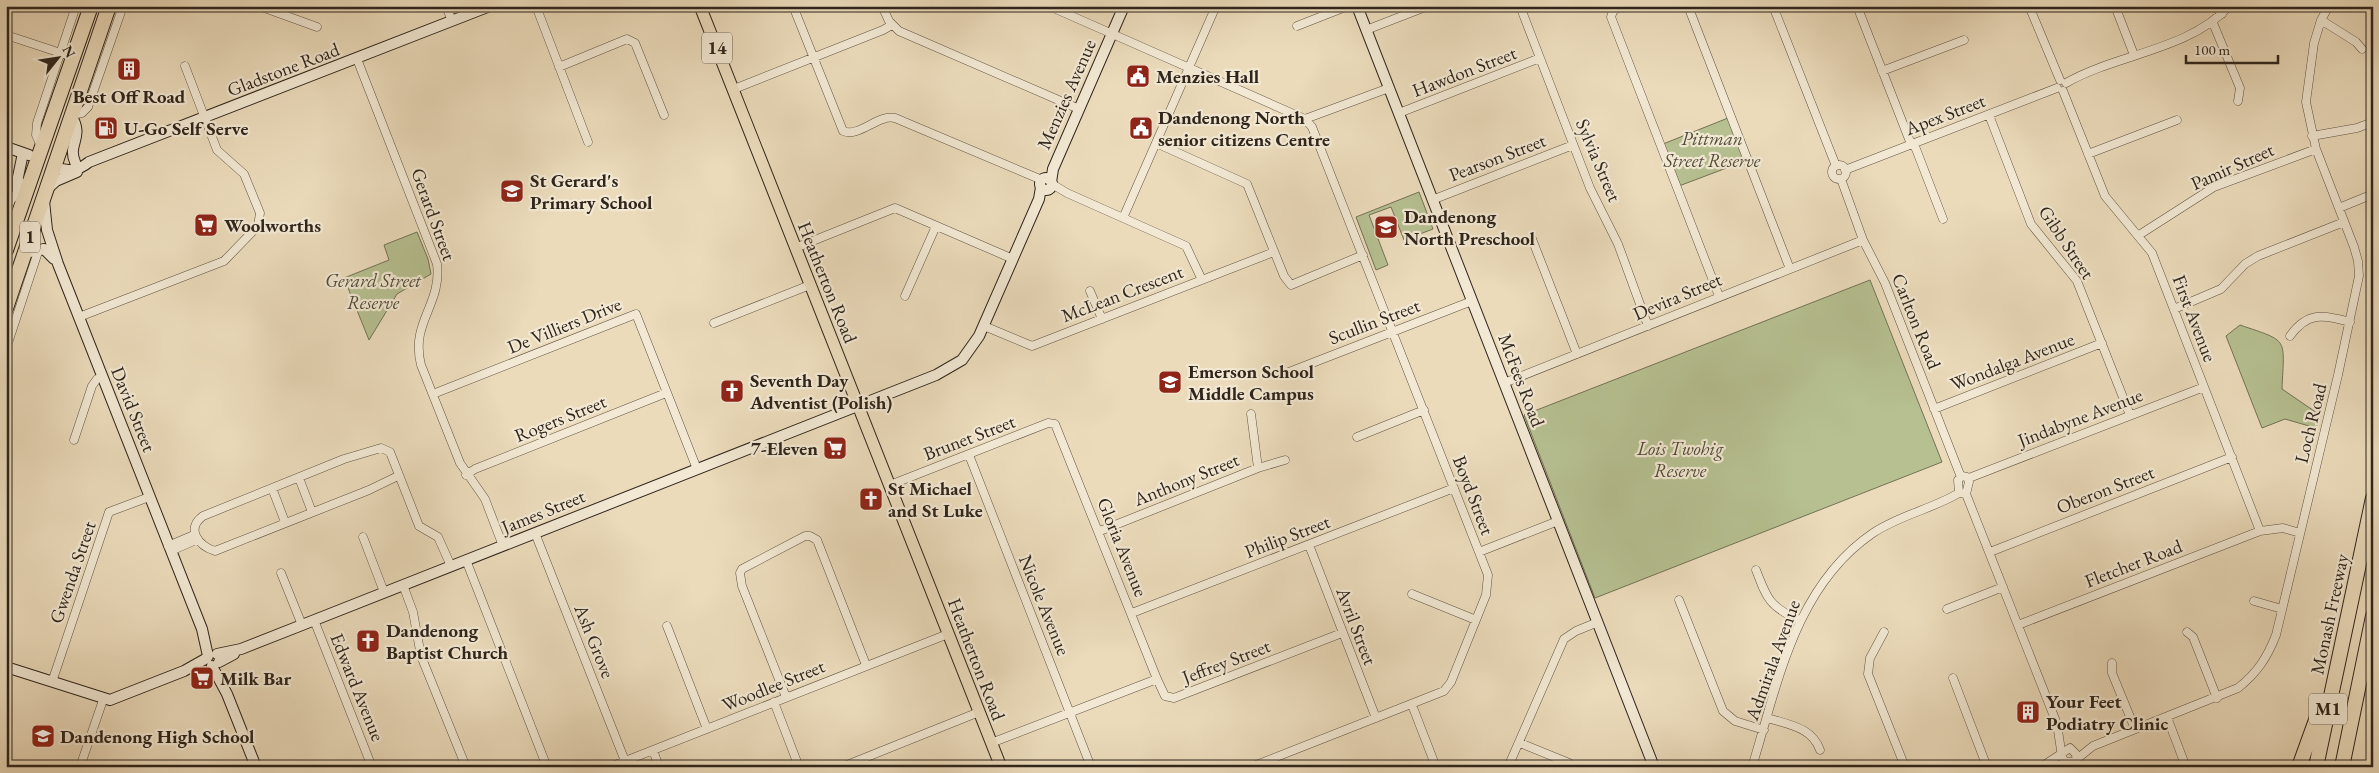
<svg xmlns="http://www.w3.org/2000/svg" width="2379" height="773" font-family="'EB Garamond',serif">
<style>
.green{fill:#b6c091;stroke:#727256}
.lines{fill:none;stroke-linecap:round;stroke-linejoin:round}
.street-casing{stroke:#5e5244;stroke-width:9}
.secondary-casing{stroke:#2f251c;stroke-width:12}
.primary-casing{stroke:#2f251c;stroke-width:13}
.highway-casing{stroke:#2f251c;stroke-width:16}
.street{stroke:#f2e8d3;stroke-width:8}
.secondary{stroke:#f2e8d3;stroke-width:10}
.primary{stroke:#ebdbbb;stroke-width:11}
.highway{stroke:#ebdbbb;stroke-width:14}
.labels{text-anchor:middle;stroke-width:4.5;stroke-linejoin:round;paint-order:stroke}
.shield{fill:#f2e8d3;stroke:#6a6053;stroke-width:1}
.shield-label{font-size:18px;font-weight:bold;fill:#2f251c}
.street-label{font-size:19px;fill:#2f251c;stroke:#f2e8d3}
.poi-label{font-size:19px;font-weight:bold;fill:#2f251c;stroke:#f2e8d3;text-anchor:start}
.park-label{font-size:19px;font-style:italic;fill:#514c39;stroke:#f2e8d3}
</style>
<rect width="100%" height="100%" fill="#ebdbbb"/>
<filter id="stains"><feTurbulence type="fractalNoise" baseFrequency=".004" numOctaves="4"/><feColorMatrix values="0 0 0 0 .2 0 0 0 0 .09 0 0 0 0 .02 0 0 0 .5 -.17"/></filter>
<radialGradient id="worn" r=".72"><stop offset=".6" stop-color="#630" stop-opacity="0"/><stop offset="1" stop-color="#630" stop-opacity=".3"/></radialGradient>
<!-- green -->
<path class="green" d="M 1728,118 L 1745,161 L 1679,186 L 1663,144 Z
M 1419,192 L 1433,229 L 1404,240 L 1391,207 L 1369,215 L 1388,265 L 1376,270 L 1356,217 Z
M 417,232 L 428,259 L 431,274 L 397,294 L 369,340 L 344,278 L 389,260 L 384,245 Z
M 1870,280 L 1942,462 L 1595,598 L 1524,415 Z
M 2240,325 C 2290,342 2284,337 2282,389 L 2320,415 L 2316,428 L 2285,419 L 2262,428 L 2226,336 Z"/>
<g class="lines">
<!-- street casing -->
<g class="street-casing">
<path id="street" d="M 259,6 L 317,27
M 446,6 L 452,21
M 536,6 L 588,142
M 793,6 L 843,131 C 859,138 878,114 895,118 L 1042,180
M 882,6 L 889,21 L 899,31 L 1079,109
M 1049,6 L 1305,119 L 1312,127 L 1488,575 L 1486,595 L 1451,682 L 1444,691 L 1251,767
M 1520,6 L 1590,188 L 1618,244 L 1648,326
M 1621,6 L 1613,11 L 1611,17 L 1719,296
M 1688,6 L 1790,269
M 1773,6 L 1836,166
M 1857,6 L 1909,139 L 1916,149 L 1943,219
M 2029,6 L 2060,80
M 2115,6 L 2134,55
M 2214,6 L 2222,14
M 2321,20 L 2356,42 L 2362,49
M 2213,23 L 2240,88 L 2238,101
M 1297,26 L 1348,6
M 1366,30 L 1428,6
M 6,35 L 73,57
M 357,59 L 437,264 C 442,305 410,322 421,365 L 460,463 L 485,499 L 503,546
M 559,67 L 627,39 L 635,43 L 664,115
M 1882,71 L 1964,40
M 2066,83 C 2116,54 2190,50 2229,6
M 734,89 L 883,30 L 892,25
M 2063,91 L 2105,196 L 2152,253 L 2260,531 L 2283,528 L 2300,533
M 1399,113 L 1540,58
M 71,115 L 82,113 L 88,107 L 123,6
M 1989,115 L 2031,224 L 2077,281 L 2130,415
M 1305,119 L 1389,88
M 2312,136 L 2357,128 L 2373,122
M 1156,143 L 1247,184 L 1284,276 L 1291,285 L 1363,255
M 41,146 L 36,135 L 37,123 L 76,6
M 2088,154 L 2177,120
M1832 172a7 7 0 1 1 14 0a7 7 0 1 1-14 0Z
M 1845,170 L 2057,88
M 1841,179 L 1863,240 L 1885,283 L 1961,477
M 1052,184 L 1067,193 L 1186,246 L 1202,280
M 1432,200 L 1573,145
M 2339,208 L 2373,194
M 6,213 L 11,200 L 18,192
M 1123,218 L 1216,6
M 2139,235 L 2214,187 L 2316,149
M 1532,239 L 1577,354
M 795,248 L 895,208 L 1013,259
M 1090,291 L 1102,319
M 905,296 L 936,226
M 2174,309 L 2221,289 L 2245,264 L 2258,256 L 2344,222
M 79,317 L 224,261 L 258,226 L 260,213 L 244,174 L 217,150 L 185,66
M 714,323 L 810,285
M 984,326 L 1032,346 L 1274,252
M 2290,336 C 2307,312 2323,314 2350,322
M 6,349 L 39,249
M 1289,372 L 1472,301
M 1504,383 L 1863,240
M 433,394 L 636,314 L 697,469
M 1934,409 L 2102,343
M 1251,414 L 1258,468
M 1357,437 L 1424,410
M 74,440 L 92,386 L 97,379 L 102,377
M 969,455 L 1091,767
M 466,475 L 475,469 L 666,393
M 398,476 L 369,490 L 215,551 C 199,546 185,529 203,516 L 344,459 L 381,448 L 390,452 L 419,526 L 438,537 L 451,566
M 299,478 L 312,512
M 1969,478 L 2204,387
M 890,485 L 1048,423 L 1055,424 L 1157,679
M 272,488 L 285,522
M 1966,494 L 2057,724 L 2062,757 L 2065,762 L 2073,762 L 2093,746 L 2238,688 C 2257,673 2267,658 2276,635 L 2338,375 L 2359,276 L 2358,261 L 2354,247 L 2316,149 L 2306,102 L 2314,43 L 2321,20 L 2329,6
M 1100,531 L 1258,468 L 1285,460
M 535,533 L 625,761
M 363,537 L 384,592
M 1309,545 L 1376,718
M 168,546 L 194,535
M 171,551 L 196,540
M 1479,552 L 1558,521
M 1990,552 L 2232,457
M 466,560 L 547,767
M 1756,570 C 1767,599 1770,607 1799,620
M 281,573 L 302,625
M 403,585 L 413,612 L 421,656 L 466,767
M 1412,594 L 1476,620
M 1679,600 L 1723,711 L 1735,721 L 1764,730
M 2254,601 L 2282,609
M 1947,609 L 2003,587
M 1132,613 L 1454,488
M 314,620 L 372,767
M 2018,625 L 2260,531
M 667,626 L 707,729
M 1884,632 L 1870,658 L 1868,674 L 1905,767
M 2187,632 L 2193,637 L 2217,698
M 2112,663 L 2112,673 L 2135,729
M 1953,678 L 1987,767
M 52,682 L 109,512 L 149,497
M 786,697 L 742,586 L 740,573 L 742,569 L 805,536 L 810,536 L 817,540 L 866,665
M 774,702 L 799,767
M 1412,705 L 1436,767
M 2167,717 L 2186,767
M 1768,718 C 1789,725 1812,727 1820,750
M 991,743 L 1157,679 L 1165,696 L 1174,698 L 1342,633
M 1520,743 L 1569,763
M 653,750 L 659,767
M 2044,765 L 2070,748 L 2076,754 L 2077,767
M 80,767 L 103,700
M 610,767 L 948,634
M 842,767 L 979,712
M 1508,767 L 1564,639 L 1576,631 L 1598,622
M 1752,767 C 1778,683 1795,586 1873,533 C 1900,515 1932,509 1959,493 L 1966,494 L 1969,482 L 1967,477 L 1962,476 L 1958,480 L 1959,493"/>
</g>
<!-- secondary casing -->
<g class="secondary-casing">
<path id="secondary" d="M 1357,6 L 1654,767
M 71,115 C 85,138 67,143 75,162
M 6,147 L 29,155
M 23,153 L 18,177 L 18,192 L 24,194
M 54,167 C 68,172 78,171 89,162 L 490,6
M1040 184a6 6 0 1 1 12 0a6 6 0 1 1-12 0Z
M 1051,182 L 1053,169 L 1124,6
M 47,189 L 56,181 L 77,172
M 44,201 L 47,230 L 58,264 L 202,629 L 208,656
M 25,253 L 44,249 L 54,259
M 217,654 L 241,649 L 302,625 L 936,375 L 962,360 L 979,336 L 1039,199 L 1041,187
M 219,662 L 234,654
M 212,666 L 227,694 L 256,767
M 6,667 L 110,700 L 184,671 L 207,658"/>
</g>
<!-- primary casing -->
<g class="primary-casing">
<path id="primary" d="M 700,6 L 1001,767"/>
</g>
<!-- highway casing -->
<g class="highway-casing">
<path id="highway" d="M 6,250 L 91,6
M 6,308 L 109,6
M 2299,767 L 2321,706
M 2316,767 L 2373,498
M 2342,767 L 2373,616"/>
</g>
<!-- street -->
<use href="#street" class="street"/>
<!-- secondary -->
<use href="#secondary" class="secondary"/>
<!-- primary -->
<use href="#primary" class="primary"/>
<!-- highway -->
<use href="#highway" class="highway"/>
</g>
<!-- icons -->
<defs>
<g id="building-square" transform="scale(1.25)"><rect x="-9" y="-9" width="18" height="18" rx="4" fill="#8f2418" stroke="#f2e8d3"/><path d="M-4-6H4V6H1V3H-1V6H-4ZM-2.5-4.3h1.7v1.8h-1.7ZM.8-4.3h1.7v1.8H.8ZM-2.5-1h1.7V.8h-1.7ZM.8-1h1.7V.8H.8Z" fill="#fff"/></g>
<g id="civic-square" transform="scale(1.25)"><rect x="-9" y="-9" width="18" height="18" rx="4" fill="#8f2418" stroke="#f2e8d3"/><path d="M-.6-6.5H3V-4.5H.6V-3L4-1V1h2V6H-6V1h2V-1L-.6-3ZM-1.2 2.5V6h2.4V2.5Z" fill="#fff"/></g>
<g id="fuel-square" transform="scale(1.25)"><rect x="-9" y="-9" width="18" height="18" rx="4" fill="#8f2418" stroke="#f2e8d3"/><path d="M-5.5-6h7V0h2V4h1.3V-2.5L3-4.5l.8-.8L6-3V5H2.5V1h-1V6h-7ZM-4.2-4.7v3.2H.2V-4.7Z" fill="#fff"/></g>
<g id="school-square" transform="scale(1.25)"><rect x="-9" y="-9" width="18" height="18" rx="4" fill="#8f2418" stroke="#f2e8d3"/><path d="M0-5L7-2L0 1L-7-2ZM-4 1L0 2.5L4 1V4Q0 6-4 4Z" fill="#fff"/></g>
<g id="supermarket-square" transform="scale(1.25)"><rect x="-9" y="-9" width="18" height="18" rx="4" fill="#8f2418" stroke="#f2e8d3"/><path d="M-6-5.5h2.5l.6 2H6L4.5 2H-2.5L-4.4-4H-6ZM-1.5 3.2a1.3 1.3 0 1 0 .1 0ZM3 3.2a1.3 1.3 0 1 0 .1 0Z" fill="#fff"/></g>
<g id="church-square" transform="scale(1.25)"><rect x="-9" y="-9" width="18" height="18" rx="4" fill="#8f2418" stroke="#f2e8d3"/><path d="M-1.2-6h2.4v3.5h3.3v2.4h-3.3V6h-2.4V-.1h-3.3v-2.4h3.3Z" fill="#fff"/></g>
</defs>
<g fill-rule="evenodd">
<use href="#building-square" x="129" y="69"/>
<use href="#civic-square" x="1138" y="76"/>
<use href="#fuel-square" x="106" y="128"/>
<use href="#civic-square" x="1141" y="128"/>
<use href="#school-square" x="512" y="191"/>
<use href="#supermarket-square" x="206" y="225"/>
<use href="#school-square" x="1386" y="227"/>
<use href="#school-square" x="1170" y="382"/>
<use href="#church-square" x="732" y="391"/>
<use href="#supermarket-square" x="835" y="448"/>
<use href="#church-square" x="871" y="499"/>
<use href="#church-square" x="368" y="641"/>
<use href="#supermarket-square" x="202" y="678"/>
<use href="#building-square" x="2028" y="712"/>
<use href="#school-square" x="43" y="736"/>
</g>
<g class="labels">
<!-- shield labels -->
<g class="shield">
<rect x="702" y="32.5" width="30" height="31" rx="4"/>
<rect x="20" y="221.5" width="20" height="31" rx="4"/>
<rect x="2309" y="693.5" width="38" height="31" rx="4"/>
</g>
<g class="shield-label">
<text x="717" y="54">14</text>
<text x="30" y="243">1</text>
<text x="2328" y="715">M1</text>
</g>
<!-- street labels -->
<g class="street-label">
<text transform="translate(283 69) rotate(-21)" y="7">Gladstone Road</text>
<text transform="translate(1464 71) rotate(-21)" y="7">Hawdon Street</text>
<text transform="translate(1066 94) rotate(-66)" y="7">Menzies Avenue</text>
<text transform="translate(1945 114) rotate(-21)" y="7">Apex Street</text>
<text transform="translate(1497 157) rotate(-21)" y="7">Pearson Street</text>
<text transform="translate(1599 160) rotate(67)" y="7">Sylvia Street</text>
<text transform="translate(2232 166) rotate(-24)" y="7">Pamir Street</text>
<text transform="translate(434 214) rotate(70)" y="7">Gerard Street</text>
<text transform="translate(2067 242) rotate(56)" y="7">Gibb Street</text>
<text transform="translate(828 282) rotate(68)" y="7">Heatherton Road</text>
<text transform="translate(1122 293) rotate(-21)" y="7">McLean Crescent</text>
<text transform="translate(1677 296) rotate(-23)" y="7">Devira Street</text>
<text transform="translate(2195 318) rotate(69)" y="7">First Avenue</text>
<text transform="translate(1374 321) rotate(-21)" y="7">Scullin Street</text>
<text transform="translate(1917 321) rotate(68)" y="7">Carlton Road</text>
<text transform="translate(564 325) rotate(-22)" y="7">De Villiers Drive</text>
<text transform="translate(2012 361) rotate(-21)" y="7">Wondalga Avenue</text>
<text transform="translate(1522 380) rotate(69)" y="7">McFees Road</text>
<text transform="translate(134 409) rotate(68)" y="7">David Street</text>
<text transform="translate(2080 417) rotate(-21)" y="7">Jindabyne Avenue</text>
<text transform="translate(560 418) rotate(-22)" y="7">Rogers Street</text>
<text transform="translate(2310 423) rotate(-76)" y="7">Loch Road</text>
<text transform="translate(969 437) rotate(-21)" y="7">Brunet Street</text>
<text transform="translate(1186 479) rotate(-22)" y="7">Anthony Street</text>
<text transform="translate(2105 489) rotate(-21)" y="7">Oberon Street</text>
<text transform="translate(1474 495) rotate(69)" y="7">Boyd Street</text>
<text transform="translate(543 511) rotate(-22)" y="7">James Street</text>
<text transform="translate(1287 536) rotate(-21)" y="7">Philip Street</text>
<text transform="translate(1123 547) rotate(68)" y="7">Gloria Avenue</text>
<text transform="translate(2133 563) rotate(-21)" y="7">Fletcher Road</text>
<text transform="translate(72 572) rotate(-71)" y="7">Gwenda Street</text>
<text transform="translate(1045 605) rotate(68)" y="7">Nicole Avenue</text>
<text transform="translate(2329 614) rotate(-78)" y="7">Monash Freeway</text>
<text transform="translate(1357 626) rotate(69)" y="7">Avril Street</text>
<text transform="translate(595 641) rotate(68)" y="7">Ash Grove</text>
<text transform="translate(977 659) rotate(69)" y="7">Heatherton Road</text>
<text transform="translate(1772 660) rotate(-70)" y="7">Admirala Avenue</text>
<text transform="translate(1226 661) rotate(-21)" y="7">Jeffrey Street</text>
<text transform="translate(773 685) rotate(-22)" y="7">Woodlee Street</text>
<text transform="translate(358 687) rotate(68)" y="7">Edward Avenue</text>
</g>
<!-- poi labels -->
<g class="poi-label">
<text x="1156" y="83">Menzies Hall</text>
<text x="129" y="103" text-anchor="middle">Best Off Road</text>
<text x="1158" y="124">Dandenong North<tspan x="1158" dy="22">senior citizens Centre</tspan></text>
<text x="124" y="135">U-Go Self Serve</text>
<text x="530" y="187">St Gerard's<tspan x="530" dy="22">Primary School</tspan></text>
<text x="1404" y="223">Dandenong<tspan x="1404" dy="22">North Preschool</tspan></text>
<text x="224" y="232">Woolworths</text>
<text x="1188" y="378">Emerson School<tspan x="1188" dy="22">Middle Campus</tspan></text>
<text x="750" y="387">Seventh Day<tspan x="750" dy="22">Adventist (Polish)</tspan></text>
<text x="818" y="455" text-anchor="end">7-Eleven</text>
<text x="888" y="495">St Michael<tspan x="888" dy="22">and St Luke</tspan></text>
<text x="386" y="637">Dandenong<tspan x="386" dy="22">Baptist Church</tspan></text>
<text x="220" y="685">Milk Bar</text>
<text x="2046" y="708">Your Feet<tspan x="2046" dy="22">Podiatry Clinic</tspan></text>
<text x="60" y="743">Dandenong High School</text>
</g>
<!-- park labels -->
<g class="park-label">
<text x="1712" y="145">Pittman<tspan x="1712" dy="22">Street Reserve</tspan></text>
<text x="373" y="287">Gerard Street<tspan x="373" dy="22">Reserve</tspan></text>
<text x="1680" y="455">Lois Twohig<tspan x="1680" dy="22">Reserve</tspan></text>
</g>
</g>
<!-- margin -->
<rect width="2379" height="773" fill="none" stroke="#ebdbbb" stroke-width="25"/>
<rect x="8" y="8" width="2364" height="758" fill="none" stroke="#2f251c" stroke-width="2.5"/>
<rect x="12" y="12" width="2354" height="748" fill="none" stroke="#2f251c"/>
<!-- north arrow -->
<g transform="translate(58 58) rotate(60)" stroke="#f2e8d3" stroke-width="4" paint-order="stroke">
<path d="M0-4L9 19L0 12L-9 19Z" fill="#2f251c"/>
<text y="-8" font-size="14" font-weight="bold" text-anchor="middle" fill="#2f251c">N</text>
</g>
<!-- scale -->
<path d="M2186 55v8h92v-8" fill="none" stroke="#2f251c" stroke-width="2.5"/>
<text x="2194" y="55" font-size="15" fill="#2f251c" stroke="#f2e8d3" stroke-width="4" paint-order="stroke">100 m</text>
<rect width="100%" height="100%" filter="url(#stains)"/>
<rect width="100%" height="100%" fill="url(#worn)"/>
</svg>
